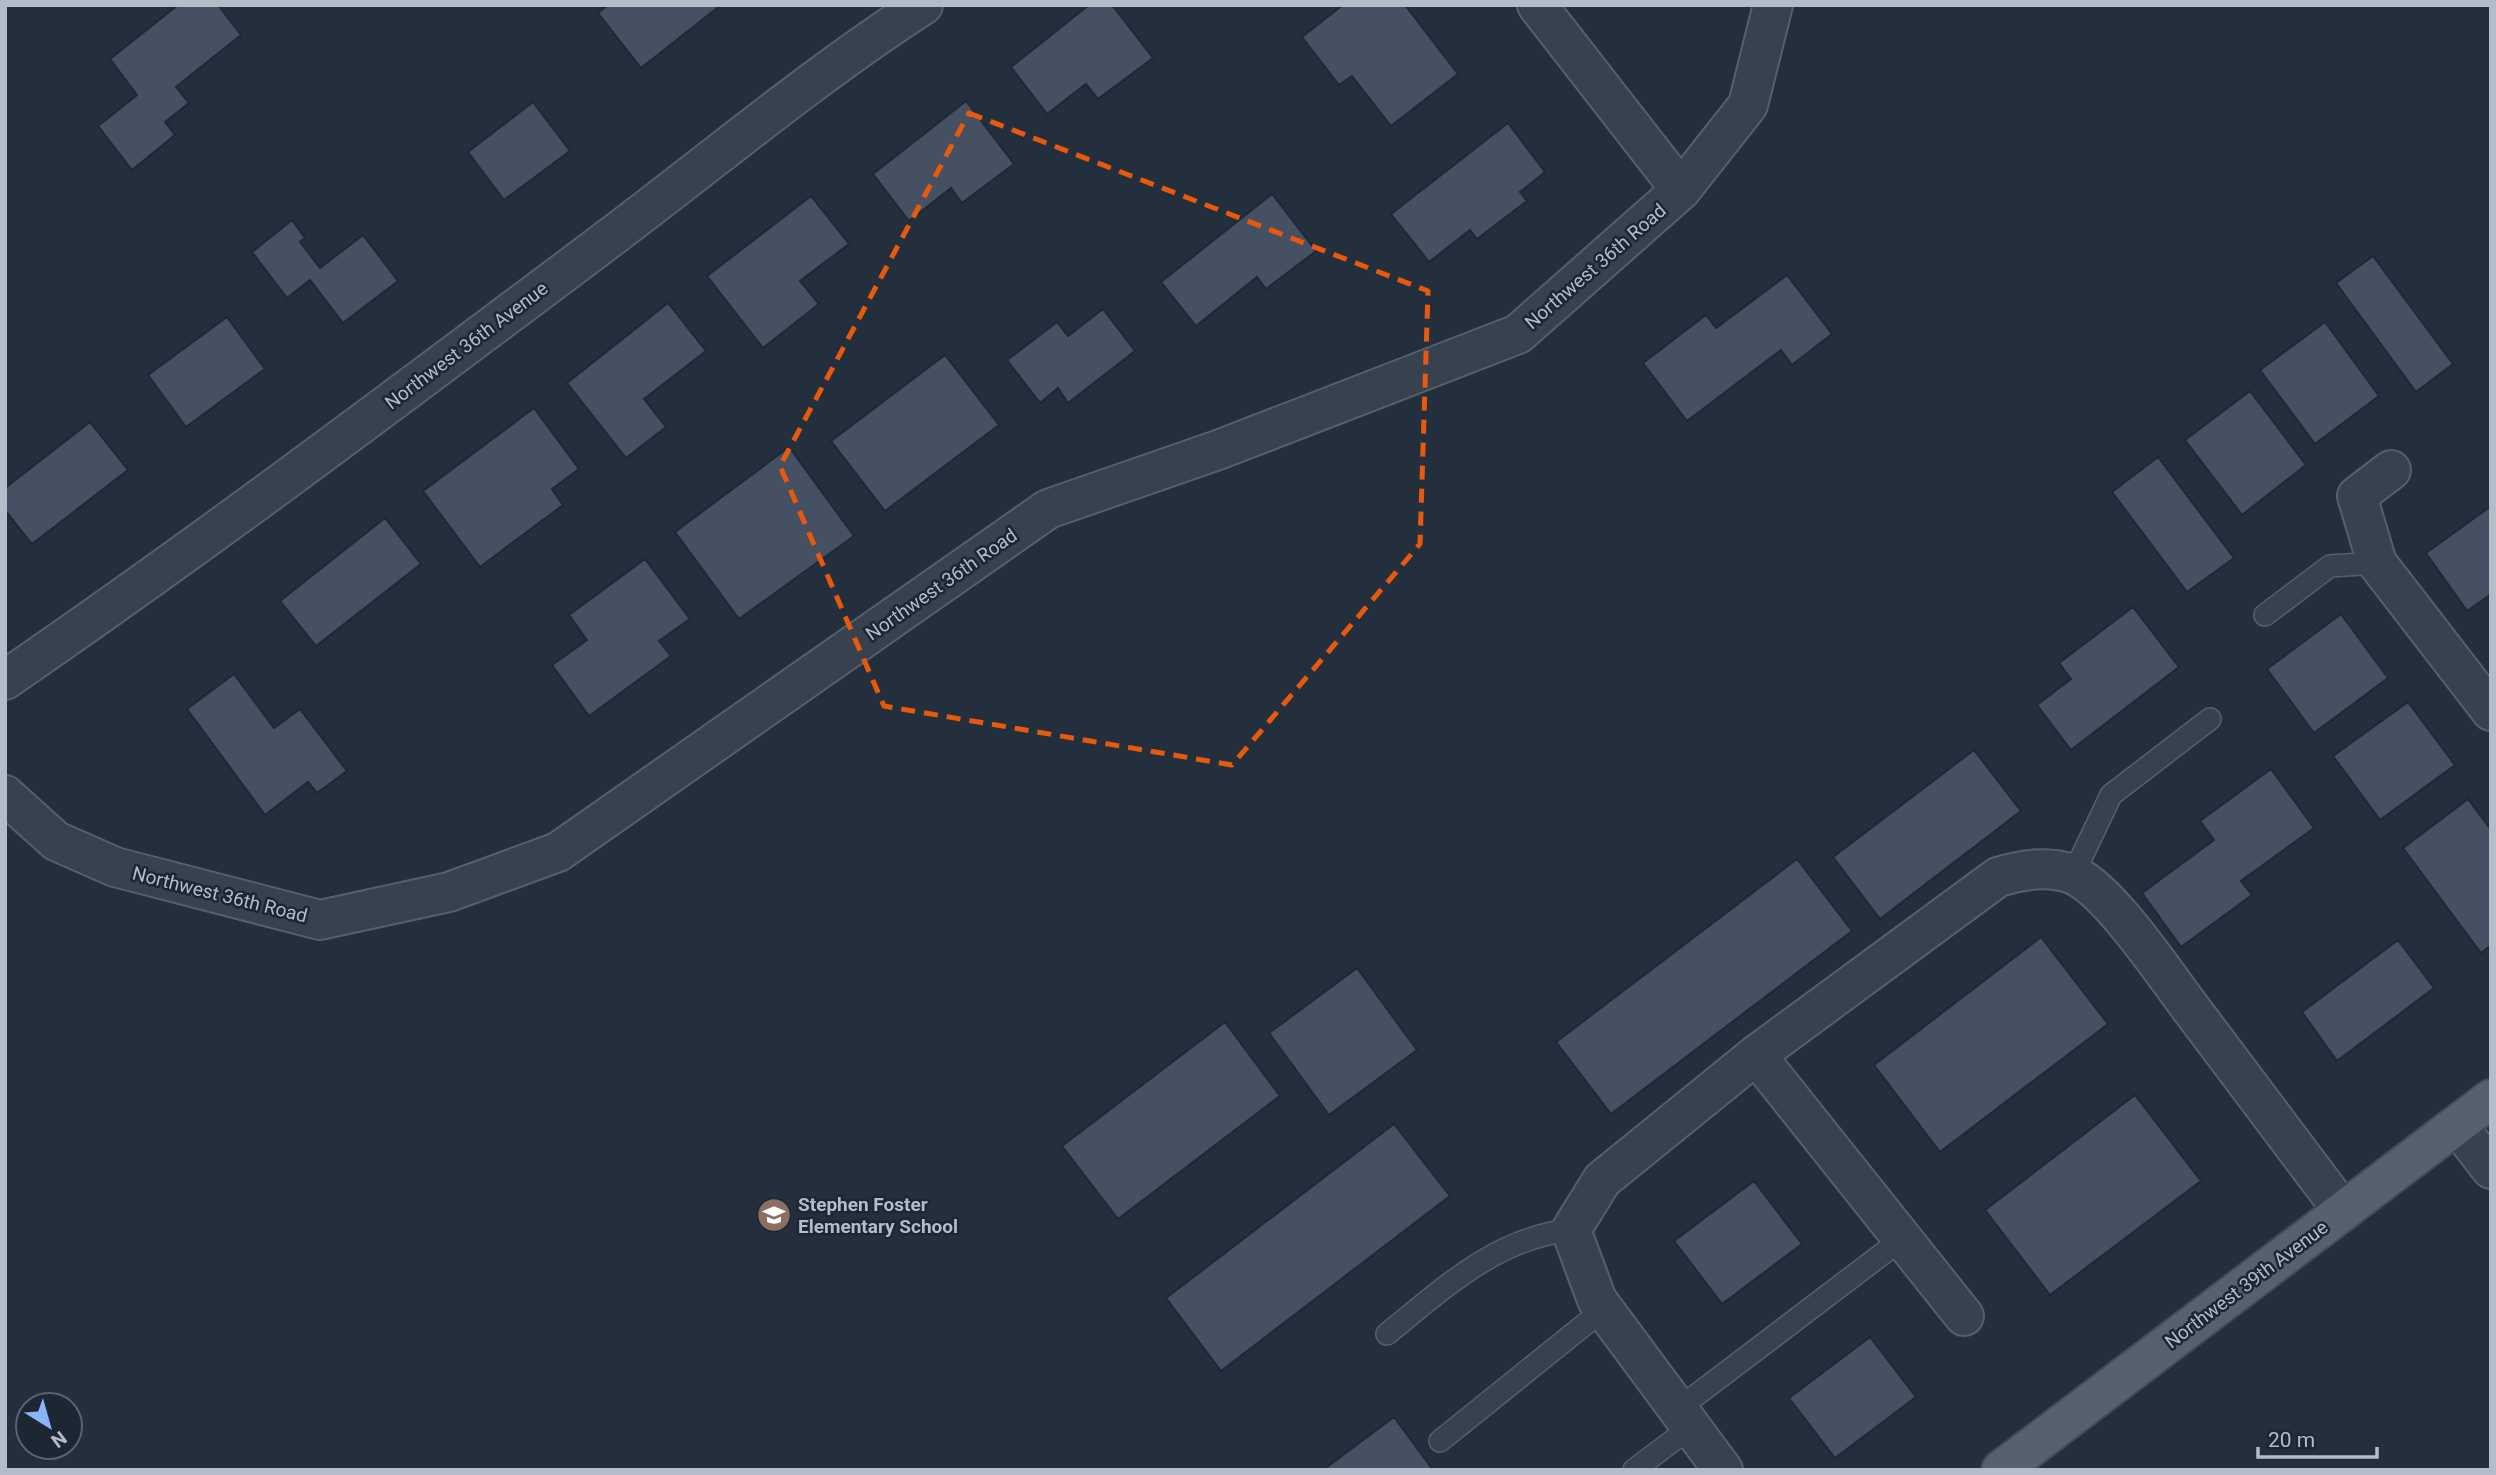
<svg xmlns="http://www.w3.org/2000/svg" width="2496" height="1475" font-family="Roboto,sans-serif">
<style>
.building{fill:#455162;stroke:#1f2835;stroke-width:2}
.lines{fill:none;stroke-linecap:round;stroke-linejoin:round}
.lane-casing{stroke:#565f6c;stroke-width:24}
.street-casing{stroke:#565f6c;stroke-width:42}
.primary-casing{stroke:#414a57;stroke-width:42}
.lane{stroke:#38414e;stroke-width:21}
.street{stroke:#38414e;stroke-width:38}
.primary{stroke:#56606e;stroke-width:38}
.marked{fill:none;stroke:#e8590c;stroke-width:5;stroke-dasharray:14 9;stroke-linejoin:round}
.labels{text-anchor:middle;stroke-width:5;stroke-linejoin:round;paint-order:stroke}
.street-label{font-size:19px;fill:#b4bcc9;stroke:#1d2633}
.poi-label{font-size:19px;font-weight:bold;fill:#b4bcc9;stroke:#1d2633;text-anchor:start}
</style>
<rect width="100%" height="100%" fill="#242f3e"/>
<!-- building -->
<path class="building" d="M 178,5 L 218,5 L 241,35 L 176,87 L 189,103 L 165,122 L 175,135 L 132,170 L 98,126 L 137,95 L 110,59 Z
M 608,5 L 721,5 L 641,68 L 598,13 Z
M 1089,5 L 1112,5 L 1153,58 L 1098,99 L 1086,84 L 1047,114 L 1011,67 Z
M 1343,5 L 1405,5 L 1458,74 L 1391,126 L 1352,76 L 1339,85 L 1302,37 Z
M 966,101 L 1014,164 L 962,203 L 951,188 L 909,221 L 873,174 Z
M 533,102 L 570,151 L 504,200 L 468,152 Z
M 1508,123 L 1545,172 L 1520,192 L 1527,201 L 1477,239 L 1470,230 L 1429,262 L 1391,214 Z
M 1272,194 L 1316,251 L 1266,289 L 1257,277 L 1196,326 L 1161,282 Z
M 811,196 L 849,244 L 800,281 L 819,304 L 763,348 L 707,276 Z
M 292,220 L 305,238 L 300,242 L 320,268 L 363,235 L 398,281 L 343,323 L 310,280 L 287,298 L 252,252 Z
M 2373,256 L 2453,364 L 2416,392 L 2336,283 Z
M 1787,275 L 1832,334 L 1792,365 L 1781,350 L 1687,421 L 1643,363 L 1706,315 L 1716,328 Z
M 668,303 L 706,351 L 644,399 L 666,427 L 626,458 L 567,383 Z
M 1103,309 L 1135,351 L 1068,403 L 1058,388 L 1040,403 L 1007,360 L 1057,322 L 1068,336 Z
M 227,317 L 265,369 L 186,427 L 148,375 Z
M 2325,322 L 2379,396 L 2315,444 L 2260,370 Z
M 945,355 L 999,425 L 885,511 L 831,441 Z
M 2250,391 L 2306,465 L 2242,515 L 2185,440 Z
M 534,408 L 579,469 L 552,489 L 563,505 L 480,567 L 423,491 Z
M 90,422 L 128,470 L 32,544 L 5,510 L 5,488 Z
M 789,447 L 854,536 L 739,619 L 675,532 Z
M 2158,457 L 2234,558 L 2187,592 L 2112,492 Z
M 2491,506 L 2491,594 L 2467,611 L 2426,553 Z
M 385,518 L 421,564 L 316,646 L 280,601 Z
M 645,559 L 690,619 L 659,641 L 671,656 L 589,716 L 552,665 L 587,640 L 569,615 Z
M 2133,607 L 2179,667 L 2071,750 L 2037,705 L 2071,679 L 2059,663 Z
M 2341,614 L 2388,678 L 2314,733 L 2267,669 Z
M 234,674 L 274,728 L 300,709 L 347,771 L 317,793 L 308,782 L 265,815 L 187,709 Z
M 2408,702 L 2455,765 L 2380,820 L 2333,756 Z
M 1974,750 L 2021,811 L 1880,919 L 1833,857 Z
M 2271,769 L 2314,828 L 2241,881 L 2252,895 L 2181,947 L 2142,893 L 2214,840 L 2200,821 Z
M 2468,799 L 2491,830 L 2491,945 L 2481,953 L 2403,848 Z
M 1797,859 L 1852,931 L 1611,1114 L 1556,1042 Z
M 2041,937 L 2108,1024 L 1940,1152 L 1874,1065 Z
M 2398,940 L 2434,988 L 2337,1061 L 2302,1012 Z
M 1357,968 L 1417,1050 L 1329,1115 L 1269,1033 Z
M 1225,1022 L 1280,1096 L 1118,1219 L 1062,1146 Z
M 2135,1095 L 2201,1181 L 2050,1295 L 1985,1210 Z
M 1394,1124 L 1450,1196 L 1221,1371 L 1166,1298 Z
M 1754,1181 L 1802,1244 L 1722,1304 L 1674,1241 Z
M 1870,1337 L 1916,1397 L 1835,1458 L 1789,1398 Z
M 1394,1417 L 1433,1470 L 1323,1470 Z"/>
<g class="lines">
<!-- lane casing -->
<g class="lane-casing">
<path id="lane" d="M 2265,615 L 2330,566 L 2377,563
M 2073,875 L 2111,795 L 2210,719
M 1387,1334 C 1444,1288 1496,1238 1571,1230
M 1678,1409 L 1902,1239
M 1440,1441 L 1604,1309
M 1634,1470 L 1691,1427"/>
</g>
<!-- street casing -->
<g class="street-casing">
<path id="street" d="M 1537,5 L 1681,190
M 2391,470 L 2357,496 L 2377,563 L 2491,711
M 5,680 C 213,537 414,385 615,234 C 717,157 816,74 923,5
M 5,795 L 56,841 L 115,867 L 320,920 L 449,892 L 558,852 L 1048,509 L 1218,450 L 1518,334 L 1681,190 L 1748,105 L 1773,5
M 1756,1055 L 1964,1316
M 2457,1125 L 2491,1169
M 1723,1470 L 1597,1300 L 1571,1230 L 1602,1180 L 1756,1055 L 1998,877 C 2022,870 2047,865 2072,874 C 2109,889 2166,976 2192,1010 C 2242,1077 2293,1144 2343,1211"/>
</g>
<!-- primary casing -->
<g class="primary-casing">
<path id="primary" d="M 2001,1470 L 2491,1099"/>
</g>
<!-- lane -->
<use href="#lane" class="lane"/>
<!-- street -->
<use href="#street" class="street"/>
<!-- primary -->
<use href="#primary" class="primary"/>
</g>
<!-- marked area -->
<path class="marked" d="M 969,113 L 1428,291 L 1420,544 L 1232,765 L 884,706 L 780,466 Z"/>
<!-- icons -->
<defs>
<g id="school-disc" transform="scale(1.75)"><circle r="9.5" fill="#8d6e63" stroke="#1d2633"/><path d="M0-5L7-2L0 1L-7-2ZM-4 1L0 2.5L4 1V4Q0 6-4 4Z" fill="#fff"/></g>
</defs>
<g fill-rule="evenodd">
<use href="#school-disc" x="774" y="1215"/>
</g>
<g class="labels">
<!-- street labels -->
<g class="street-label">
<text transform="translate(1595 266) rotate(-41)" y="7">Northwest 36th Road</text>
<text transform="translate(466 345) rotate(-37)" y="7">Northwest 36th Avenue</text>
<text transform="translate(941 584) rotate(-35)" y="7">Northwest 36th Road</text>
<text transform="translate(220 894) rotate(14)" y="7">Northwest 36th Road</text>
<text transform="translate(2246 1284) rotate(-37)" y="7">Northwest 39th Avenue</text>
</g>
<!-- poi labels -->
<g class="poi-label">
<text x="798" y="1211">Stephen Foster<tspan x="798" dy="22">Elementary School</tspan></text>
</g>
</g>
<!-- border -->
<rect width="2496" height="1475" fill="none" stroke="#b4bcc9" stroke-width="14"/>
<!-- north arrow -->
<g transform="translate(49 1426) rotate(143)"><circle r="33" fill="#1d2633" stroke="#59626f" stroke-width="2"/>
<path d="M0-5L12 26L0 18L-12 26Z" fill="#8ab4f8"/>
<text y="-10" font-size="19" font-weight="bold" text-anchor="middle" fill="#b4bcc9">N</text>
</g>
<!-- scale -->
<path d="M2258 1447v10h119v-10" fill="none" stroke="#b4bcc9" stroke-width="3.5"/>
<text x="2268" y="1447" font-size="21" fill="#b4bcc9" stroke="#1d2633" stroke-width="5" paint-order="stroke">20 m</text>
</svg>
